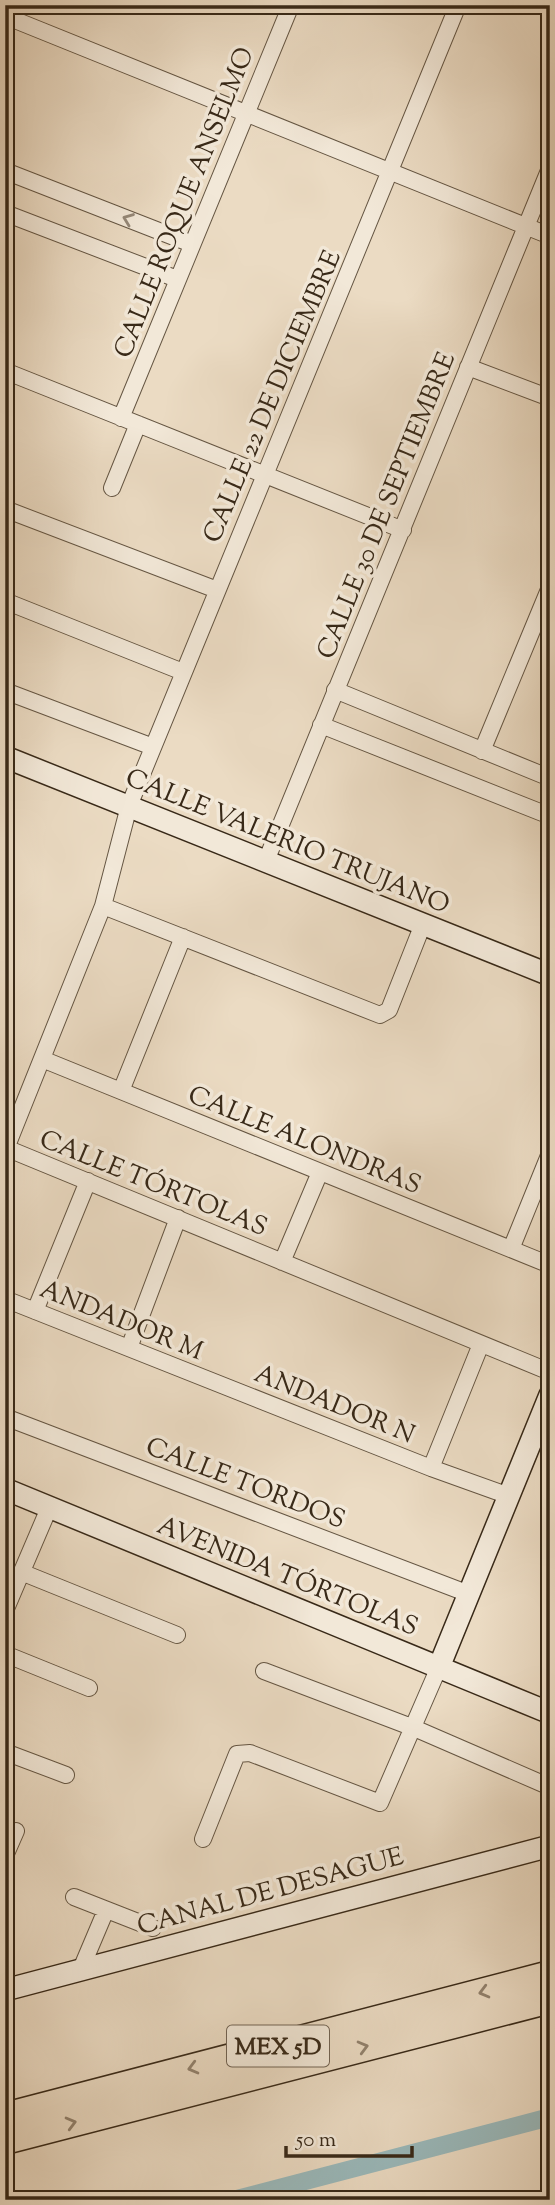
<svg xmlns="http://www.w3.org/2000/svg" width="555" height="2205" font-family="'Sorts Mill Goudy',serif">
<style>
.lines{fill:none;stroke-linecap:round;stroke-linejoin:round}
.canal{stroke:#9ab9bb;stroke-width:18}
.street-casing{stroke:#655643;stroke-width:18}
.secondary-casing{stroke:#382918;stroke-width:24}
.highway-casing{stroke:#382918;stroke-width:31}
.street{stroke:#f2e8d8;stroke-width:16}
.secondary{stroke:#f2e8d8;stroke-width:21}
.highway{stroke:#ebdbc3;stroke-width:28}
.oneway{stroke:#958878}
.oneway2{stroke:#92826e}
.labels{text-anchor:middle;stroke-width:7;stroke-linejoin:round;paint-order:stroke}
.shield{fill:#f2e8d8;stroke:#706252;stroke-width:2}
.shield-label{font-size:24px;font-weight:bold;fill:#382918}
.street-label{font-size:26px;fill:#382918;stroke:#f2e8d8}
</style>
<rect width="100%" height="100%" fill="#ebdbc3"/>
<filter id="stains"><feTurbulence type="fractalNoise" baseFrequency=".00286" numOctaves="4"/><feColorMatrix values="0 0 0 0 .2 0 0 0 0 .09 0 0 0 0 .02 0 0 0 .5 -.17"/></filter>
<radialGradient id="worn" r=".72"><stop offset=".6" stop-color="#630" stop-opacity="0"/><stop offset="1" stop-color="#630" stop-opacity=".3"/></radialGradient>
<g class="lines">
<!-- canal -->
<path class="canal" d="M 233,2200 L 550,2117"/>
<!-- street casing -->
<g class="street-casing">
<path id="street" d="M 5,16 L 550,236
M 5,171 L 192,244
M 5,213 L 177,279
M 468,367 L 550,398
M 5,371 L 403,530
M 121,418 L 291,5
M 112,488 L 138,424
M 5,509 L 217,590
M 5,601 L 183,672
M 335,690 L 550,778
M 5,691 L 153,747
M 321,725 L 550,816
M 482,751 L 550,587
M 266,861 L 550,168
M 103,906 L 380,1015 L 389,1010 L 423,924
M 42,1059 L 550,1265
M 121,1091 L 183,937
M 6,1148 L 550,1372
M 5,1151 L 103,906 L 129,806 L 458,5
M 511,1249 L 550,1153
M 282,1262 L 320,1172
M 5,1299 L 431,1468 L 509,1496
M 35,1311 L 88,1181
M 129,1348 L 178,1218
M 5,1417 L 469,1594
M 431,1468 L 481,1344
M 21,1572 L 177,1635
M 5,1611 L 49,1508
M 5,1654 L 89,1688
M 264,1671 L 414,1728 L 550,1787
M 5,1752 L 66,1775
M 203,1839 L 237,1754 L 250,1753 L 380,1803 L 439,1667
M 5,1856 L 16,1831
M 74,1897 L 153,1928
M 81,1969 L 106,1910"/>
</g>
<!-- secondary casing -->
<g class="secondary-casing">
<path id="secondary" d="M 5,757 L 550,975
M 5,1489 L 550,1713
M 439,1667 L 550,1395
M 5,1990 L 550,1846"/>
</g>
<!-- highway casing -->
<g class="highway-casing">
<path id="highway" d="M 5,2117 L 550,1975
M 5,2140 L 550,1999"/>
</g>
<!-- street -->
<use href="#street" class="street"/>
<!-- secondary -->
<use href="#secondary" class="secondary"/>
<!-- highway -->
<use href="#highway" class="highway"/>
</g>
<!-- one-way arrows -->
<defs><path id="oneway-chevron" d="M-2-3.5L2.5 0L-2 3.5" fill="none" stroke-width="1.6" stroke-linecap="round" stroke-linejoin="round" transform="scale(1.75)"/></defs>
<use class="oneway" href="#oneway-chevron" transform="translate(128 219) rotate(-159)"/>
<g class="oneway2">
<use href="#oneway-chevron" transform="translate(484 1992) rotate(165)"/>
<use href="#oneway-chevron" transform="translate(363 2047) rotate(-15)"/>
<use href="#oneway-chevron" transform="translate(193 2068) rotate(165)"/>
<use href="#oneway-chevron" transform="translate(71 2123) rotate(-15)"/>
</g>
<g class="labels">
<!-- shield labels -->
<rect class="shield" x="227" y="2025.5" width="102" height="41" rx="5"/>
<g class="shield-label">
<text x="278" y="2054">MEX 5D</text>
</g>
<!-- street labels -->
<g class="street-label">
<text transform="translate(183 202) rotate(-68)" y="9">CALLE ROQUE ANSELMO</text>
<text transform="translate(271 396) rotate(-67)" y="9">CALLE 22 DE DICIEMBRE</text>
<text transform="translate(385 505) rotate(-68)" y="9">CALLE 30 DE SEPTIEMBRE</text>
<text transform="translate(288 840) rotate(22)" y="9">CALLE VALERIO TRUJANO</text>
<text transform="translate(305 1139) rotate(22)" y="9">CALLE ALONDRAS</text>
<text transform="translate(154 1182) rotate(22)" y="9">CALLE TÓRTOLAS</text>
<text transform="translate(122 1319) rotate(22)" y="9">ANDADOR M</text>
<text transform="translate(335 1403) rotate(22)" y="9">ANDADOR N</text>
<text transform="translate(246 1482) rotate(21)" y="9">CALLE TORDOS</text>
<text transform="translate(288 1575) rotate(22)" y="9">AVENIDA TÓRTOLAS</text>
<text transform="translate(270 1890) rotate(-15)" y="9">CANAL DE DESAGUE</text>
</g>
</g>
<!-- margin -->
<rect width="555" height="2205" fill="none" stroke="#ebdbc3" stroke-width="28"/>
<rect x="7" y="7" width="541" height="2191" fill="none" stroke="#382918" stroke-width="3.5"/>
<rect x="14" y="14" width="527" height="2177" fill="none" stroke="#382918" stroke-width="2"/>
<!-- scale -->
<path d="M286 2146v10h126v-10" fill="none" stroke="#382918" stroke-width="3.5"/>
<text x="296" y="2146" font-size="21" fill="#382918" stroke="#f2e8d8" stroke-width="5" paint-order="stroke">50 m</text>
<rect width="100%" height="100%" filter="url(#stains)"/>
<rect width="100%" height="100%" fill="url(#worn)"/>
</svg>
